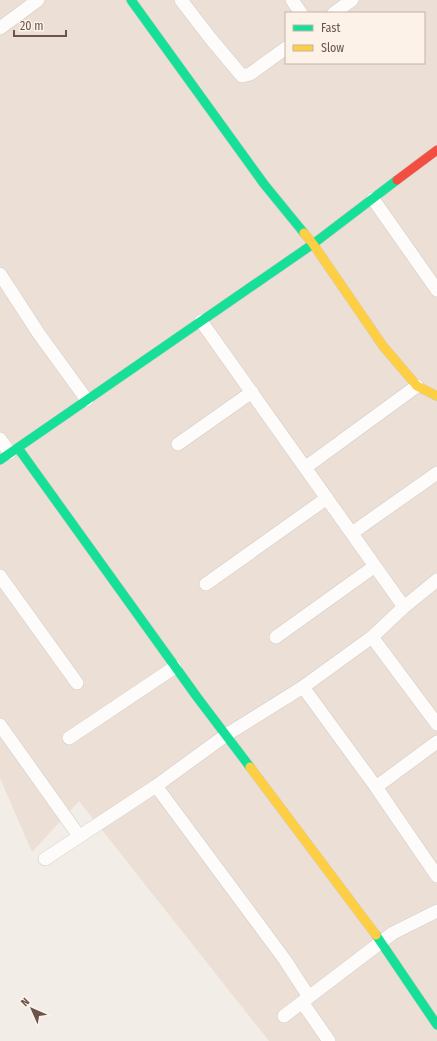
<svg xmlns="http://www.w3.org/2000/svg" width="437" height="1041" font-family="'Fira Sans Condensed',sans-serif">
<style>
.residential{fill:#ecdfd5;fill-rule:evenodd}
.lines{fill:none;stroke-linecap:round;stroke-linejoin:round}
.street-casing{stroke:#d2cac6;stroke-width:14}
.fast-casing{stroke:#d2cac4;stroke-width:10}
.slow-casing{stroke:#d2cac4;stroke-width:10}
.jam-casing{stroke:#d2cac4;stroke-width:10}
.street{stroke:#fdfcfb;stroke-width:13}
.fast{stroke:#16e098;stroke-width:9}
.slow{stroke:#ffcf43;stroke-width:9}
.jam{stroke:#f24e42;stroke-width:9}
</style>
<rect width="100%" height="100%" fill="#f3ede7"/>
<!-- residential -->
<path class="residential" d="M 0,0 L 437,0 L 437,1041 L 269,1041 L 79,801 L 32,852 L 0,778 ZM 286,13 L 424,13 L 424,63 L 286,63 Z"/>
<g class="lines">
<!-- street casing -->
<g class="street-casing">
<path id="street" d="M 181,0 L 211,39 L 242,76 L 250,74 L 286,48
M 292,0 L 301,13
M 334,13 L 352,0
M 0,28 L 38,0
M 373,199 L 437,290
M 0,274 L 39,334 L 87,400
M 201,321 L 404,607
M 0,439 L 10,453
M 178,444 L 252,392
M 306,467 L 417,386
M 352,533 L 437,473
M 0,576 L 77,683
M 206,584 L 327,498
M 276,637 L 375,566
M 372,637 L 437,724
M 303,687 L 376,787 L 437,876
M 0,725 L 79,836
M 69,738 L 175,667
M 156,786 L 285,960 L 309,997
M 376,787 L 437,742
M 45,859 L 156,786 L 226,735 L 303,687 L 372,637 L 404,607 L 437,580
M 302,1002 L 329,1041
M 284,1016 L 393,933 L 437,911"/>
</g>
<!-- fast casing -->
<g class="fast-casing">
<path id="fast" d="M 131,0 L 264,184 L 304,233
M 18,448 L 197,697 L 250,767
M 0,460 L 313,244 L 397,180
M 376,935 L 437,1025"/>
</g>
<!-- slow casing -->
<g class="slow-casing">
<path id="slow" d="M 304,233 L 313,244 L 383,346 L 417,386 L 437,396
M 250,767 L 376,935"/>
</g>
<!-- jam casing -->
<g class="jam-casing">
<path id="jam" d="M 397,180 L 437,150"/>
</g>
<!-- street -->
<use href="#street" class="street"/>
<!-- fast -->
<use href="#fast" class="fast"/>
<!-- slow -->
<use href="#slow" class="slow"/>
<!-- jam -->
<use href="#jam" class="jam"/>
</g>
<!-- legend -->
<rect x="285" y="12" width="140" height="52" fill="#fcf2e8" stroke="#c2b3aa"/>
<rect x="293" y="25" width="20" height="6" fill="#16e098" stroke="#c2b3aa"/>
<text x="321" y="32" font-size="12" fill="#6c544c">Fast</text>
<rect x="293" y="45" width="20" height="6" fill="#ffcf43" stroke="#c2b3aa"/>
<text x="321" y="52" font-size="12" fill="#6c544c">Slow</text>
<!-- north arrow -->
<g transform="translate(32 1009) rotate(315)" stroke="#fcf2e8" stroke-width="3" paint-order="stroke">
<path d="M0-3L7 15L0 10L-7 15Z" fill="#6c544c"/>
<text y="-6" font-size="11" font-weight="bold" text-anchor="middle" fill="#6c544c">N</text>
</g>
<!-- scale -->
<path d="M14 30v6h52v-6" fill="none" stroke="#6c544c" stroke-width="2"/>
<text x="20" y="30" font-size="12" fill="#6c544c" stroke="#fcf2e8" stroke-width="3" paint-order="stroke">20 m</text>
</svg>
